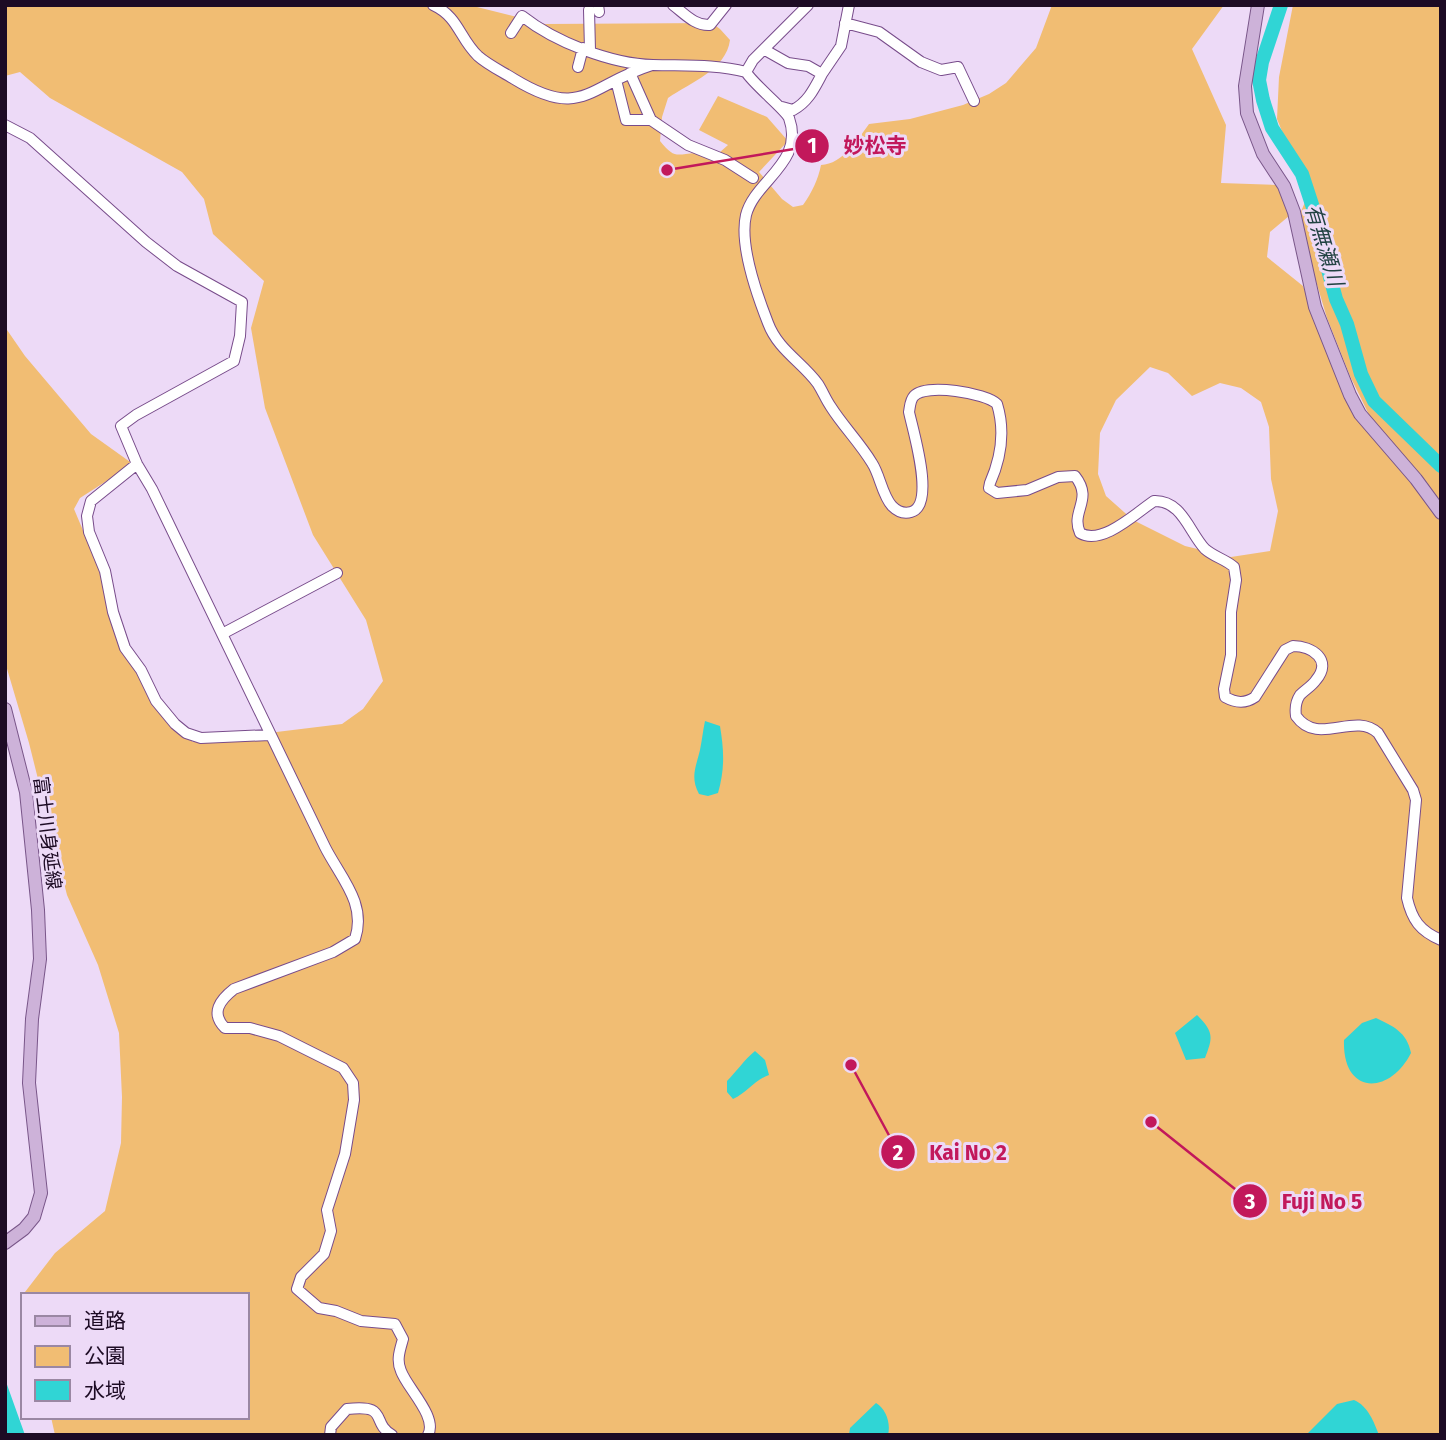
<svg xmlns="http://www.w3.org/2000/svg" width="1446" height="1440" font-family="'Fira Sans','Noto Sans JP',sans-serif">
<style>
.green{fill:#f1bd73;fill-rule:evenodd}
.water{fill:#30d5d5}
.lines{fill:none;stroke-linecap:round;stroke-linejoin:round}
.river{stroke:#30d5d5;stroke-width:14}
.minor-casing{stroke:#784c8b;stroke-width:12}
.major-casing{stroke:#795689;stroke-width:14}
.minor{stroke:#fff;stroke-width:10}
.major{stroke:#cdb2d9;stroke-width:12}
.labels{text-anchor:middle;stroke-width:6;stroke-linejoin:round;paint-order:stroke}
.street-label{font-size:19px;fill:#1d0b24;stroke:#eddaf7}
.water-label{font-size:21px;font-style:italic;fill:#224242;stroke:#eddaf7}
.leader{fill:none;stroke:#c2185b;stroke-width:2.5}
.callout-dot{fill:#c2185b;stroke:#eddaf7;stroke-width:2.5}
.mark-label{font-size:21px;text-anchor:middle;font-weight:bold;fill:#fff}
.callout-label{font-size:21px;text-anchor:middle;font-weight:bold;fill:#c2185b;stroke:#eddaf7;stroke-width:6;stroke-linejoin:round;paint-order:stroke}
</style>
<rect width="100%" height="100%" fill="#eddaf7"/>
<!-- green -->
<path class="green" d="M 5,5 L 469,5 L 545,24 L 712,23 L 720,29 L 730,40 C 726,70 691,82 668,98 L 662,117 L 660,141 C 674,158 675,155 695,153 C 703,152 711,153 719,153 L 728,145 L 699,130 L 718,96 L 767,117 L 788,141 L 759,172 L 782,199 L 793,207 L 803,205 C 812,192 818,180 821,165 C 843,164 858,139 869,124 L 910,119 L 963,105 L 989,94 L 1006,83 L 1036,48 L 1052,5 L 1224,5 L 1192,49 L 1226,125 L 1221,183 L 1277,185 L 1289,216 L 1270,232 L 1267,257 L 1303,286 L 1343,391 L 1376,429 L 1350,376 L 1327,318 L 1307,251 L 1300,214 L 1308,195 L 1277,119 L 1279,77 L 1293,5 L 1441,5 L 1441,1435 L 55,1435 L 51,1417 L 247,1417 L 247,1295 L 26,1295 L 25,1292 L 55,1253 L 105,1211 L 121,1143 L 122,1097 L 119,1033 L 98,965 L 67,895 L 29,743 L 5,662 L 5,327 L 25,356 L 91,434 L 133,464 L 80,498 L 74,509 L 103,578 L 124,646 L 164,717 L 193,742 L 342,724 L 363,709 L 383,681 L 366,620 L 313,535 L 265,408 L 251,328 L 264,281 L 213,234 L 204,199 L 182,172 L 50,98 L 20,72 L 5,76 ZM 1150,367 L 1168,373 L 1192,396 L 1220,383 L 1241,388 L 1261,402 L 1269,427 L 1271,479 L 1278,511 L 1270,551 L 1231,557 L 1185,546 L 1133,520 L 1106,496 L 1098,474 L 1100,433 L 1116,400 Z"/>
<!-- water -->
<path class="water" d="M 705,721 L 720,726 C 724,750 725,769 718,793 L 708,796 L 699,794 C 690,777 696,767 700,750 C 702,740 703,730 705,721 Z
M 1197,1015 C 1214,1032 1213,1037 1205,1058 L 1186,1060 L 1175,1033 Z
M 1376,1018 C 1393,1026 1407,1032 1411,1053 C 1390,1095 1342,1096 1344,1040 L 1362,1023 Z
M 755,1051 L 765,1060 L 769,1075 C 754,1080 747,1093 733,1099 L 727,1092 L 727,1081 C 737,1071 744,1060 755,1051 Z
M 5,1379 L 25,1435 L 5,1435 Z
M 1354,1400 C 1368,1406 1374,1422 1379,1435 L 1306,1435 L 1337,1404 Z
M 876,1403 C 886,1409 891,1423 888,1435 L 849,1435 L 850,1428 Z"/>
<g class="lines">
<!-- river -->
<path class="river" d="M 1281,5 L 1262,62 L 1259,80 L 1263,100 L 1272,128 L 1302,174 L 1318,223 L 1321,244 L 1336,299 L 1347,324 L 1361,374 L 1374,401 L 1441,466"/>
<!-- minor casing -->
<g class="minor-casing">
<path id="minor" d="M 433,5 C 459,17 459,38 478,56 C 488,65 503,72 514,79 C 583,121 588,85 652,65
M 598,5 L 599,12
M 673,5 C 685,14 695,26 710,25 L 726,5
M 808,5 L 753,60 L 746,72 C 754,85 785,109 789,118 C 805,163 755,180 746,215 C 739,245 757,295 768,323 C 778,350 802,362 818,384 C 823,392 826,400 831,407 C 843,426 860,443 872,463 C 880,475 882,495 892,506 C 897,511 904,514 911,512 C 936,505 913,431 909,412 C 910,407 910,400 914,396 C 926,383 986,393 997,404 C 1005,430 1001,458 990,483 L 989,488 L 997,493 L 1027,490 L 1058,477 L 1075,476 C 1094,500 1070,511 1080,533 C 1102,546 1136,513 1154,501 C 1182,500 1189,532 1205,549 C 1214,557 1225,559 1234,567 L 1236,580 L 1231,612 L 1231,655 L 1224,689 L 1225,697 C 1236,703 1245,704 1255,697 L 1285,650 L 1293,646 C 1312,646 1333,660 1316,680 C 1312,686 1305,690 1300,695 C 1296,701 1295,709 1296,716 C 1318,747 1354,711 1378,733 L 1413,790 L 1416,800 L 1407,898 C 1412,920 1420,931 1441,940
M 589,10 L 590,50
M 845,23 L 879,32 L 921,62 L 941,70 L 958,67 L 974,101
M 511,33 L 522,16 C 555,42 611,64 653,65 C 684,66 716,64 746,72
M 765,50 L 788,63 L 808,66 L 822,74 L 841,46 L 849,5
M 578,67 L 583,48
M 630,73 L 651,120
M 616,80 L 626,120 L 651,120 L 688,145 L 725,160 L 753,178
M 782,107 L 793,110 C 808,102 814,89 822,74
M 5,125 L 30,138 L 146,242 L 177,266 L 242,302 L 240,336 L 234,361 L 136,415 L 121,426 L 137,464 L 152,489 L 325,847 C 340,877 367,903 355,939 L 333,952 L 234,989 C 220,1000 210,1013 225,1028 L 250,1028 L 279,1036 L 343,1068 L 353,1083 L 354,1100 L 345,1154 L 327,1210 L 331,1231 L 324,1254 L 301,1277 L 297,1289 L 319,1308 L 336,1311 L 361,1321 L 395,1324 L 403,1339 C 400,1350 396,1360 401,1371 C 407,1388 438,1417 428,1435
M 137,464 L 91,501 L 87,516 L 89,532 L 105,571 L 113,612 L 125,648 L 141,670 L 156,701 L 175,724 L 186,733 L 201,738 L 270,735
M 222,634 L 337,573
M 330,1435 L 331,1427 L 347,1409 C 390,1404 370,1422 392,1435"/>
</g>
<!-- major casing -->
<g class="major-casing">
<path id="major" d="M 1258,5 L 1245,86 L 1247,113 L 1263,154 L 1284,186 L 1294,212 L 1315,307 L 1350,395 L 1360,414 L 1416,479 L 1441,513
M 5,709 L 26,792 L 38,910 L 40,959 L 32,1019 L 29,1083 L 41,1193 L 34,1217 L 24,1229 L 5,1243"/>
</g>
<!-- minor -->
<use href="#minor" class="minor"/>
<!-- major -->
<use href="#major" class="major"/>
</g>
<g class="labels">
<!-- street labels -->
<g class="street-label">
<text transform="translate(48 833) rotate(83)" y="7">富士川身延線</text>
</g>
<!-- water labels -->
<g class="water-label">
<text transform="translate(1324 245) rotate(73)" y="7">有無瀬川</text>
</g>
</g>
<!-- callouts -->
<path class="leader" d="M667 170L812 146M851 1065L898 1152M1151 1122L1250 1201"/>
<g class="callout-dot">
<circle cx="667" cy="170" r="7"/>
<circle cx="851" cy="1065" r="7"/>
<circle cx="1151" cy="1122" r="7"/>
<circle cx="812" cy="146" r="18"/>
<circle cx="898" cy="1152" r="18"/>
<circle cx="1250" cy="1201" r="18"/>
</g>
<g class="mark-label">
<text x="812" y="153">1</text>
<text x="898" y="1160">2</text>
<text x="1250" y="1209">3</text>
</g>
<g class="callout-label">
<text x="875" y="153">妙松寺</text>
<text x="968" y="1160">Kai No 2</text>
<text x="1322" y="1209">Fuji No 5</text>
</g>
<!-- border -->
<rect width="1446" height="1440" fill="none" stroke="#1d0b24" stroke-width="14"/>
<!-- legend -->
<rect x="21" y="1293" width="228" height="126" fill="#eddaf7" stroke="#9a87a3" stroke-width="2"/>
<rect x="35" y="1316" width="35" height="10" fill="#cdb2d9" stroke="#9a87a3" stroke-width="2"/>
<text x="84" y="1328" font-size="21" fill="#1d0b24">道路</text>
<rect x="35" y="1346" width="35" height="21" fill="#f1bd73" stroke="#9a87a3" stroke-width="2"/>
<text x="84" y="1363" font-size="21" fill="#1d0b24">公園</text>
<rect x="35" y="1380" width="35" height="21" fill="#30d5d5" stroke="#9a87a3" stroke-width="2"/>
<text x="84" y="1398" font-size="21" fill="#1d0b24">水域</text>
</svg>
